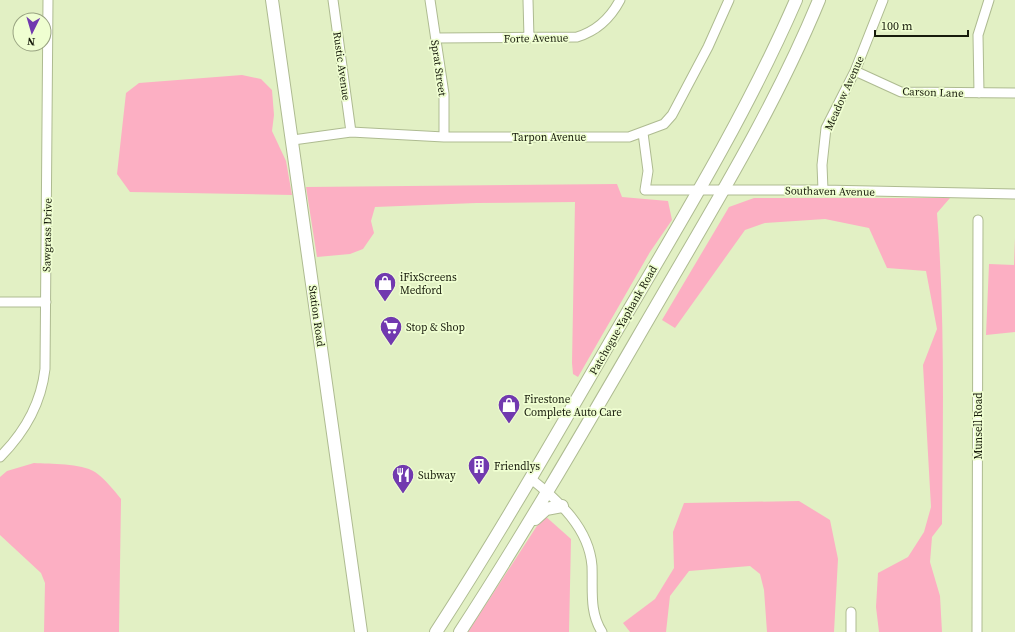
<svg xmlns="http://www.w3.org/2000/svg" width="1015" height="632" font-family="'Source Serif 4',serif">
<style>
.green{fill:#fcafc3}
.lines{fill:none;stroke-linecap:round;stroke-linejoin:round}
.minor-casing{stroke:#aebb91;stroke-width:11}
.major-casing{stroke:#aebb91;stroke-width:14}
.minor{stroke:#fff;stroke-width:9}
.major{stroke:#fff;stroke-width:12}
.labels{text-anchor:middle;stroke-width:3.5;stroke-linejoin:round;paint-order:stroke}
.street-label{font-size:11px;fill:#171b0b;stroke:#effed1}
.poi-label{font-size:11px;fill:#171b0b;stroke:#effed1;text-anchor:start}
</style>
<rect width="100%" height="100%" fill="#e2f0c4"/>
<!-- green -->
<path class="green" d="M 242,75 L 261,79 L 272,90 L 274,115 L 272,131 L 286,161 L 292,195 L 130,192 L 117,174 L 126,93 L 139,83 Z
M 617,184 L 622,197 L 668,201 L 672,220 L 650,252 L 578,377 L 573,374 L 572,363 L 575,202 L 476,203 L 375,207 L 371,221 L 374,233 L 363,249 L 350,254 L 317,257 L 306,187 Z
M 754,198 L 950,198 L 937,213 C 945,317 943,420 942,524 L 932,537 L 930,562 L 940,596 L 942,632 L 879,632 L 876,607 L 878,573 L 908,557 L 924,532 L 931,507 L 923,365 L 937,329 L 926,271 L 887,268 L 869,228 L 825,219 L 765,223 L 745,230 L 675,328 L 662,320 L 729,207 Z
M 1015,238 L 1015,332 L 986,335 L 989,264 L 1014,265 Z
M 34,463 C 50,464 81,463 95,472 C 105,479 113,489 121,499 L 119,632 L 44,632 L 45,583 L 41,573 L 0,535 L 0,477 L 7,471 Z
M 799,501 L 830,520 L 838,559 L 834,632 L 767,632 L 764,590 L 760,574 L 750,566 L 689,571 L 670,596 L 666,632 L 630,632 L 623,623 L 655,599 L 674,568 L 673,532 L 684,503 Z
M 544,515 L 571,539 L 569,632 L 468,632 Z"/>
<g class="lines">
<!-- minor casing -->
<g class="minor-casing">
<path id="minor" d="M 333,0 L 351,132
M 430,0 L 444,94 L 444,137
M 528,0 L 529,38
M 436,38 L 577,37 C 597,31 610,19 620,0
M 855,71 L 901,92 L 1015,93
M 979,93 L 978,35 L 989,0
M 643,133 L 648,171 L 645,190 L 823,190 L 1015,194
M 293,140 L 351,132 L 444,137 L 629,137 L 664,124 L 672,115 L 708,47 L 729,0
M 823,190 L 822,165 L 826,128 L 855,71 L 883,0
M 0,302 L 46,302
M 0,457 C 24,433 41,404 45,369 L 48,0
M 530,478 C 559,501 589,528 592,566 C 593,589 589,612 602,632
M 851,612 L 851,632
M 977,632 L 978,220"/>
</g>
<!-- major casing -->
<g class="major-casing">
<path id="major" d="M 272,0 L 361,632
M 535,519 L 546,509 L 562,506
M 436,632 C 501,532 560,428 620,325 C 683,218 747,113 796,0
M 460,632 C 529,526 592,416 656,306 C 714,206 775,107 819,0"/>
</g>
<!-- minor -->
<use href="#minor" class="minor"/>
<!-- major -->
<use href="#major" class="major"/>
</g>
<!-- icons -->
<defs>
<g id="shop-pin" transform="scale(1.15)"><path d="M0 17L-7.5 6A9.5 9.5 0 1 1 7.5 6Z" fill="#7139af" stroke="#effed1"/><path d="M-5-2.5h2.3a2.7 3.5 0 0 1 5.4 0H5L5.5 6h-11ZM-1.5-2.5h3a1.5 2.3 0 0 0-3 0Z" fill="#fff"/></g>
<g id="supermarket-pin" transform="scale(1.15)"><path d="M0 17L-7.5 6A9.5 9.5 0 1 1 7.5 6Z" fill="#7139af" stroke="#effed1"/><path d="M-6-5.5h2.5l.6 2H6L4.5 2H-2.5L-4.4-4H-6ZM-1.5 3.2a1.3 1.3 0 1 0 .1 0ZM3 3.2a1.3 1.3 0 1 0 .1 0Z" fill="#fff"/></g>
<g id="building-pin" transform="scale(1.15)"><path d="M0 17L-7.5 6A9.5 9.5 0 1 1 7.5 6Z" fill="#7139af" stroke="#effed1"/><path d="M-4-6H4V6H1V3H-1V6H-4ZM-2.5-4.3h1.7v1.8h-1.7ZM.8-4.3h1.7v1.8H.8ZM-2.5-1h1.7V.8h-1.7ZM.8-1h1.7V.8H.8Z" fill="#fff"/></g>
<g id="restaurant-pin" transform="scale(1.15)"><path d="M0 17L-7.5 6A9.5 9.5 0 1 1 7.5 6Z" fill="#7139af" stroke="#effed1"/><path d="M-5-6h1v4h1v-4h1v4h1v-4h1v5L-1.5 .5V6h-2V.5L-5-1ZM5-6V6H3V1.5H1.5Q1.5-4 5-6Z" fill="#fff"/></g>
</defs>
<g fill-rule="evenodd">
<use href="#shop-pin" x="385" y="283"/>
<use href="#supermarket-pin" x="391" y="327"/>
<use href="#shop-pin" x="509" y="405"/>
<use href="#building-pin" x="479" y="466"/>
<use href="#restaurant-pin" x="403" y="475"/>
</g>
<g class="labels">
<!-- street labels -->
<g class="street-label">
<text transform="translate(536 38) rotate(-1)" y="4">Forte Avenue</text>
<text transform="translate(342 66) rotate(82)" y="4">Rustic Avenue</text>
<text transform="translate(439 68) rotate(82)" y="4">Sprat Street</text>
<text transform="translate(933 92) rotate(2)" y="4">Carson Lane</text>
<text transform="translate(844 93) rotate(-66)" y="4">Meadow Avenue</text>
<text x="549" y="141">Tarpon Avenue</text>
<text transform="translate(830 191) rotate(1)" y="4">Southaven Avenue</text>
<text transform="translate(47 235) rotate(-89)" y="4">Sawgrass Drive</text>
<text transform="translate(317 316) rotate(82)" y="4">Station Road</text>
<text transform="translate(623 320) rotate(-60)" y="4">Patchogue-Yaphank Road</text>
<text transform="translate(978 426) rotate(-90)" y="4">Munsell Road</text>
</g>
<!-- poi labels -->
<g class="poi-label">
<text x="400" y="281">iFixScreens<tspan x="400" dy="13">Medford</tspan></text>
<text x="406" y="331">Stop &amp; Shop</text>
<text x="524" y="403">Firestone<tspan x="524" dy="13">Complete Auto Care</tspan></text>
<text x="494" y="470">Friendlys</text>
<text x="418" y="479">Subway</text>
</g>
</g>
<!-- north arrow -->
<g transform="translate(32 32) rotate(185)"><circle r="19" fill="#effed1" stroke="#99a382"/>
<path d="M0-3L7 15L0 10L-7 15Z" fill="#7139af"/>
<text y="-6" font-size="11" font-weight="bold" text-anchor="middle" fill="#171b0b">N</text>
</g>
<!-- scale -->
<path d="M875 30v6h93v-6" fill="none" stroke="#171b0b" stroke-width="2"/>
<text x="881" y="30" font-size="12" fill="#171b0b" stroke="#effed1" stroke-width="3" paint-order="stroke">100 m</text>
</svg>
